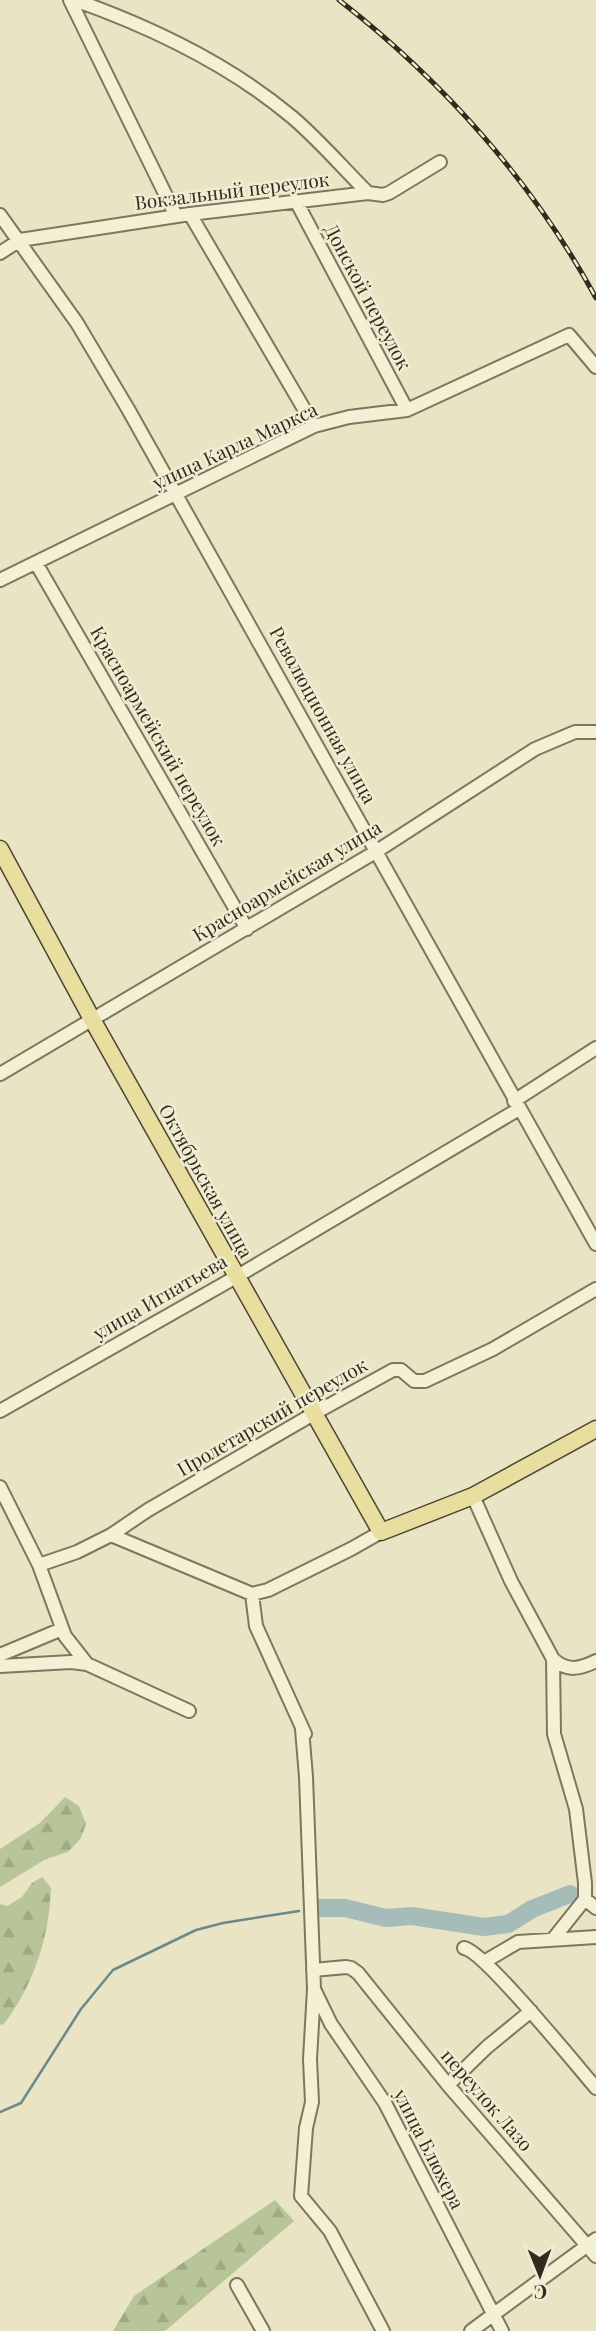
<svg xmlns="http://www.w3.org/2000/svg" width="596" height="2331" font-family="'Playfair Display',serif">
<style>
.forest{fill:url(#forest-firs)}
.lines{fill:none;stroke-linecap:round;stroke-linejoin:round}
.stream{stroke:#6d8987;stroke-width:2.5}
.river{stroke:#a5bcb9;stroke-width:18}
.minor-casing{stroke:#81765c;stroke-width:16}
.major-casing{stroke:#4f4430;stroke-width:19}
.minor{stroke:#f4f0d6;stroke-width:12}
.major{stroke:#e7dea0;stroke-width:16}
.rail-casing{stroke:#322c1f;stroke-width:5}
.rail{stroke:#f1edd2;stroke-width:2.5;stroke-dasharray:8;stroke-linecap:butt}
.labels{text-anchor:middle;stroke-width:5;stroke-linejoin:round;paint-order:stroke}
.street-label{font-size:19px;fill:#322c1f;stroke:#f1edd2}
</style>
<defs>
<pattern id="forest-firs" width="22" height="20" patternUnits="userSpaceOnUse" patternTransform="scale(1.75)"><rect width="22" height="20" fill="#b8c599"/><path d="M5 1l3.5 6h-7zM16 11l3.5 6h-7z" fill="#9fa983"/></pattern>
</defs>
<rect width="100%" height="100%" fill="#e8e4c4"/>
<!-- forest -->
<path class="forest" d="M 65,1797 L 79,1806 L 86,1824 L 81,1838 L 68,1852 L 46,1859 L 0,1887 L 0,1849 L 40,1823 Z
M 42,1877 L 51,1888 C 49,1938 34,1984 4,2024 L 0,2025 L 0,1904 L 7,1906 L 22,1897 L 32,1883 Z
M 275,2200 L 294,2221 L 165,2331 L 113,2331 L 134,2296 Z"/>
<g class="lines">
<!-- stream -->
<path class="stream" d="M 0,2112 L 21,2103 L 81,2009 L 113,1970 L 196,1930 L 223,1923 L 299,1911"/>
<!-- river -->
<path class="river" d="M 318,1908 L 345,1908 L 386,1918 L 412,1916 L 484,1927 L 508,1924 L 532,1909 L 570,1894"/>
<!-- minor casing -->
<g class="minor-casing">
<path id="minor" d="M 70,0 L 176,216
M 75,0 C 151,27 230,65 292,117 C 319,140 343,168 368,193
M 296,201 L 407,410
M 190,214 L 314,426
M 0,215 L 77,323 L 128,409 L 596,1244
M 0,253 L 20,240 L 190,214 L 368,193 L 383,195 L 389,193 L 440,162
M 36,563 L 247,929
M 0,580 L 314,426 L 349,417 L 407,410 L 569,335 L 596,367
M 0,1074 L 377,851 L 535,749 L 575,732 L 596,732
M 514,1101 L 596,1048
M 0,1411 L 236,1277 L 519,1109
M 0,1487 L 39,1565 L 65,1636 L 87,1664
M 473,1496 L 511,1581 L 553,1659 C 567,1672 580,1669 596,1661
M 111,1535 L 252,1594 L 268,1590 L 351,1549 L 381,1532
M 39,1565 L 77,1552 L 111,1535 L 148,1510 L 315,1413 L 393,1370 L 401,1370 L 414,1381 L 425,1381 L 493,1349 L 596,1289
M 252,1594 L 256,1626 L 305,1734
M 0,1655 L 62,1629
M 553,1659 L 554,1734 L 576,1809 L 585,1883 L 585,1899 L 554,1938
M 0,1666 L 71,1662 L 87,1664 L 189,1711
M 302,1729 L 306,1777 L 314,1989 L 310,2059 L 312,2102 L 306,2128 L 301,2196 L 330,2231 L 383,2331
M 585,1899 L 596,1908
M 464,1948 C 484,1951 577,2066 596,2088
M 484,1962 L 518,1942 L 596,1937
M 313,1970 L 346,1967 L 351,1968 L 358,1973 L 448,2085 L 596,2256
M 314,1989 L 331,2024 L 385,2103 L 502,2331
M 448,2085 L 487,2047 L 531,2011
M 237,2285 L 263,2331
M 471,2331 L 596,2239"/>
</g>
<!-- major casing -->
<g class="major-casing">
<path id="major" d="M 0,849 L 93,1021 L 381,1532 L 473,1496 L 596,1429"/>
</g>
<!-- minor -->
<use href="#minor" class="minor"/>
<!-- major -->
<use href="#major" class="major"/>
<!-- rail casing -->
<g class="rail-casing">
<path id="rail" d="M 339,0 C 443,81 533,182 596,298"/>
</g>
<!-- rail -->
<use href="#rail" class="rail"/>
</g>
<g class="labels">
<!-- street labels -->
<g class="street-label">
<text transform="translate(232 191) rotate(-7)" y="7">Вокзальный переулок</text>
<text transform="translate(368 297) rotate(62)" y="7">Донской переулок</text>
<text transform="translate(235 446) rotate(-25)" y="7">улица Карла Маркса</text>
<text transform="translate(323 715) rotate(61)" y="7">Революционная улица</text>
<text transform="translate(158 736) rotate(60)" y="7">Красноармейский переулок</text>
<text transform="translate(287 881) rotate(-31)" y="7">Красноармейская улица</text>
<text transform="translate(206 1181) rotate(61)" y="7">Октябрьская улица</text>
<text transform="translate(160 1297) rotate(-30)" y="7">улица Игнатьева</text>
<text transform="translate(272 1417) rotate(-30)" y="7">Пролетарский переулок</text>
<text transform="translate(487 2100) rotate(49)" y="7">переулок Лазо</text>
<text transform="translate(429 2149) rotate(63)" y="7">улица Блюхера</text>
</g>
</g>
<!-- north arrow -->
<g transform="translate(540 2275) rotate(179)" stroke="#f1edd2" stroke-width="5" paint-order="stroke">
<path d="M0-5L12 26L0 18L-12 26Z" fill="#322c1f"/>
<text y="-10" font-size="19" font-weight="bold" text-anchor="middle" fill="#322c1f">С</text>
</g>
</svg>
